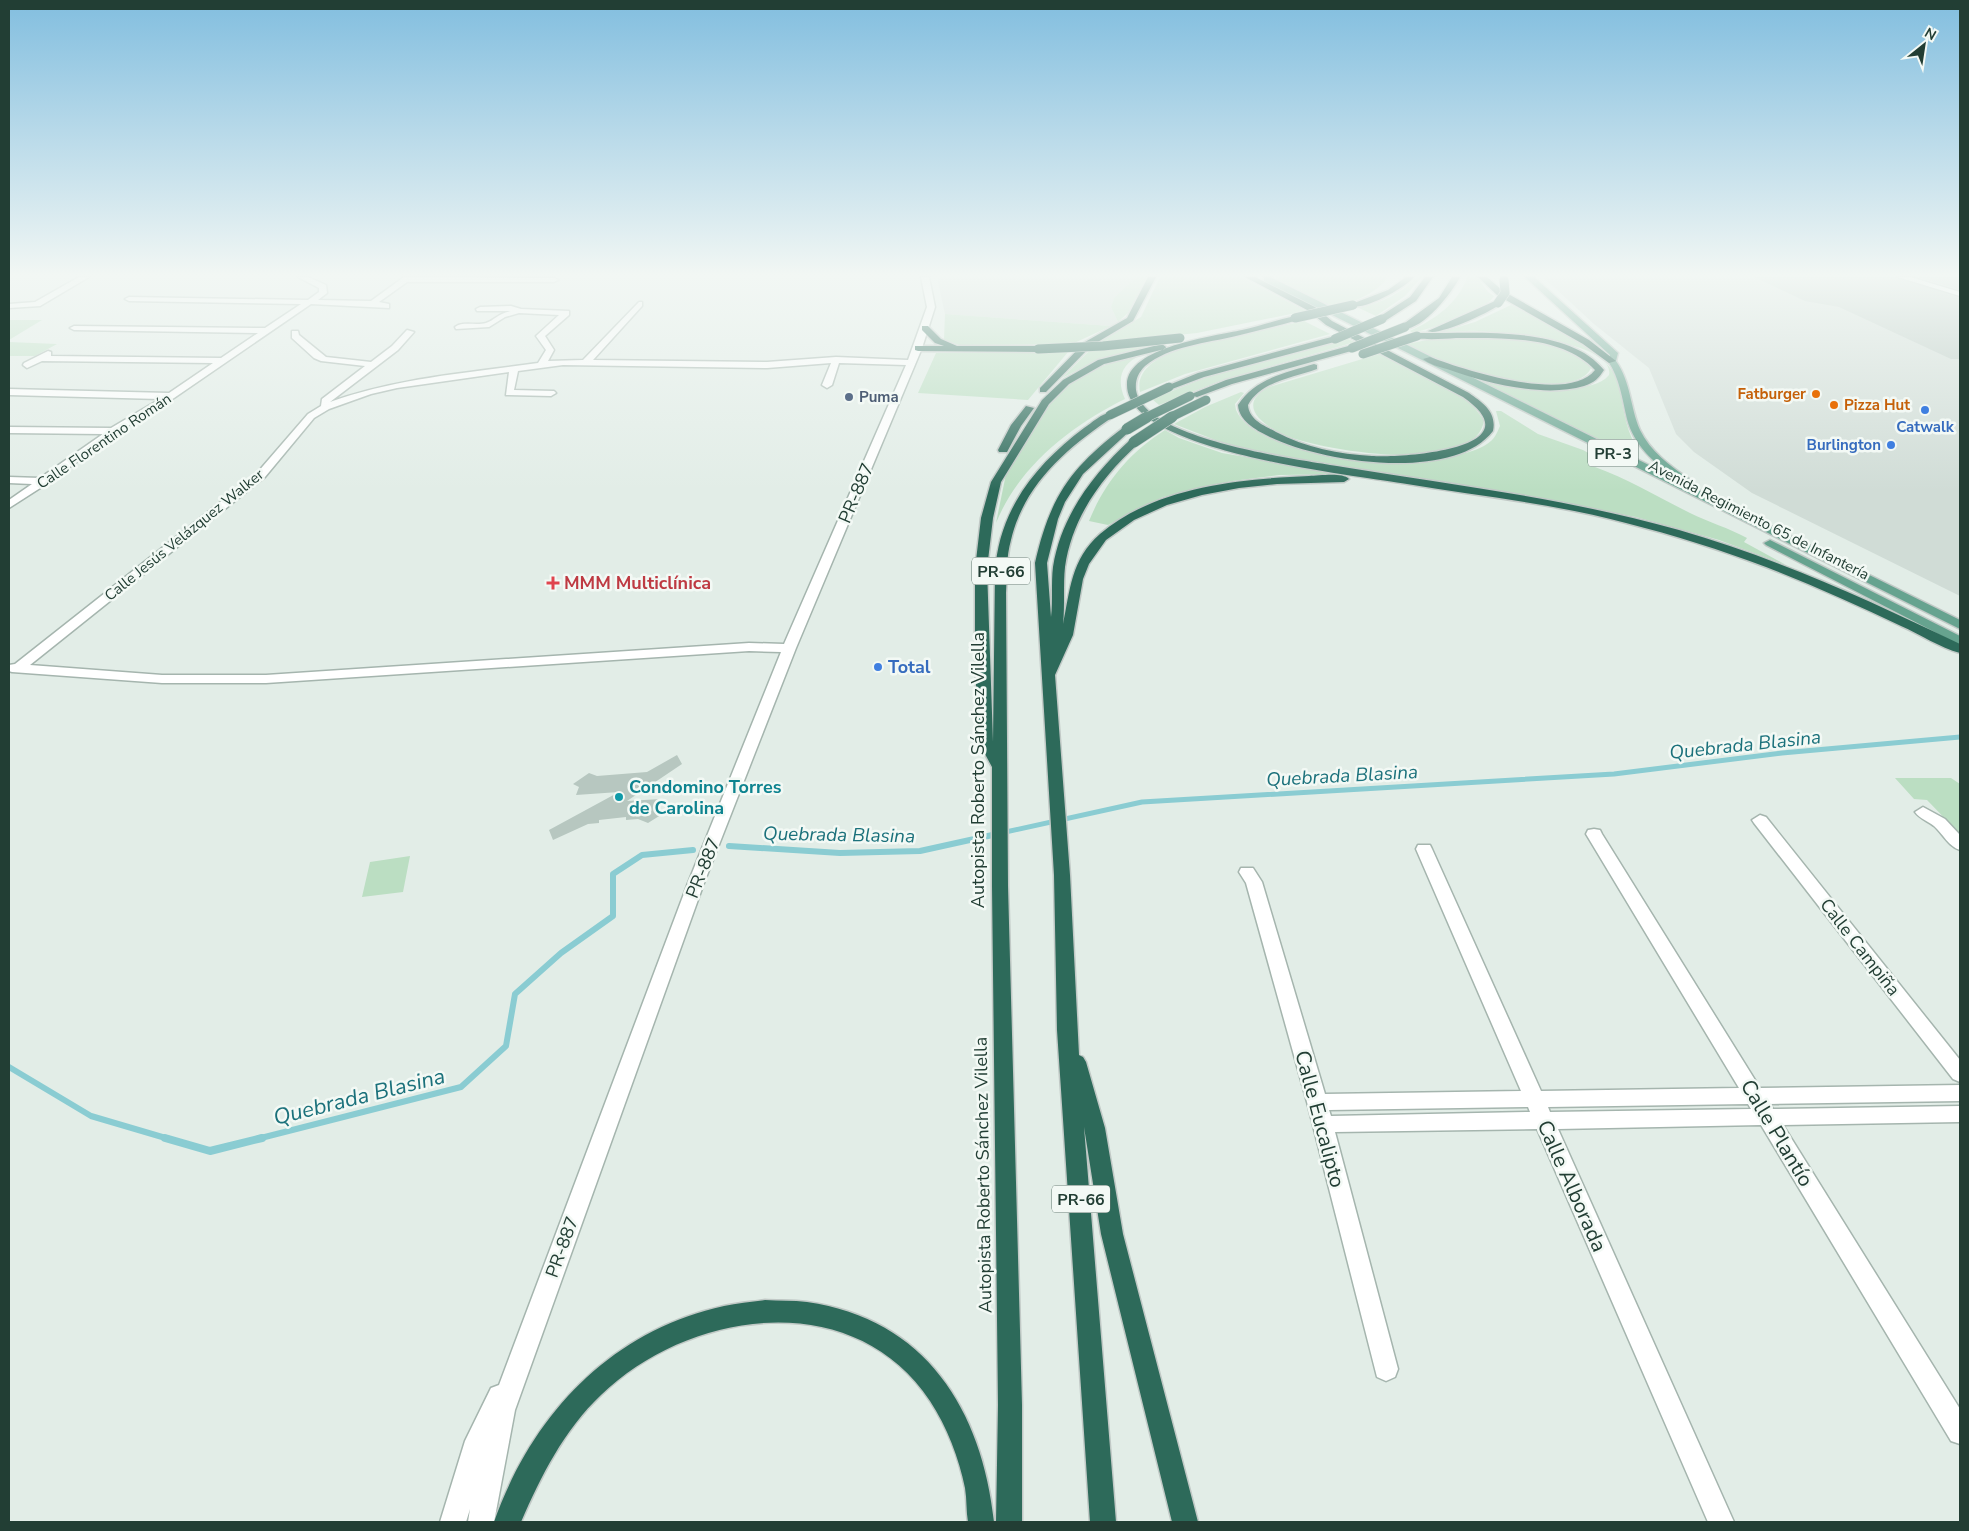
<svg xmlns="http://www.w3.org/2000/svg" width="1969" height="1531" font-family="'Nunito Sans',sans-serif">
<style>
.built{fill:#d0dcd6}
.green{fill:#bbdec2}
.lines{fill:none;stroke-linecap:round;stroke-linejoin:round}
.stream-far2{stroke:#8accd2;stroke-width:5}
.stream-far1{stroke:#8accd2;stroke-width:6}
.stream{stroke:#8accd2;stroke-width:8}
.building{fill:#b7c7c0}
.minor-casing{stroke:#a5b5ae;stroke-width:3}
.major-casing{stroke:#c1c9c6;stroke-width:3}
.highway-casing{stroke:#c1c9c6;stroke-width:3}
.minor{fill:#fff;fill-rule:evenodd}
.major{fill:#66a38f;fill-rule:evenodd}
.highway{fill:#2d6a5a;fill-rule:evenodd}
.highway-bridge-far1-casing{stroke:#c1c9c6;stroke-width:10;stroke-linecap:butt}
.highway-bridge-casing{stroke:#c1c9c6;stroke-width:12;stroke-linecap:butt}
.highway-bridge-far1{stroke:#2d6a5a;stroke-width:9}
.highway-bridge{stroke:#2d6a5a;stroke-width:11}
.food-dot{fill:#e8710a;stroke:#f3f9f5;stroke-width:2}
.service-dot{fill:#5c6f8a;stroke:#f3f9f5;stroke-width:2}
.shop-dot{fill:#3f7fe0;stroke:#f3f9f5;stroke-width:2}
.health-dot{fill:#e0444e;stroke:#f3f9f5;stroke-width:2}
.culture-dot{fill:#0f9aa8;stroke:#f3f9f5;stroke-width:2}
.labels{text-anchor:middle;stroke-width:5;stroke-linejoin:round;paint-order:stroke}
.far-food-label{font-size:15px;font-weight:bold;fill:#c56008;stroke:#f3f9f5;text-anchor:end}
.far-service-label{font-size:15px;font-weight:bold;fill:#4e5e75;stroke:#f3f9f5;text-anchor:start}
.far-shop-label{font-size:15px;font-weight:bold;fill:#366cbe;stroke:#f3f9f5}
.far-street-label{font-size:15px;fill:#223e34;stroke:#f3f9f5}
.shield{fill:#f3f9f5;stroke:#61766e;stroke-width:1}
.shield-label{font-size:16px;font-weight:bold;fill:#223e34}
.street-label{font-size:18px;fill:#223e34;stroke:#f3f9f5}
.health-label{font-size:18px;font-weight:bold;fill:#be3a42;stroke:#f3f9f5;text-anchor:start}
.shop-label{font-size:18px;font-weight:bold;fill:#366cbe;stroke:#f3f9f5;text-anchor:start}
.culture-label{font-size:18px;font-weight:bold;fill:#0d838f;stroke:#f3f9f5;text-anchor:start}
.water-label{font-size:19px;font-style:italic;fill:#1b717b;stroke:#f3f9f5}
.near-street-label{font-size:21px;fill:#223e34;stroke:#f3f9f5}
.near-water-label{font-size:22px;font-style:italic;fill:#1b717b;stroke:#f3f9f5}
</style>
<rect width="100%" height="100%" fill="#e2ede7"/>
<!-- built -->
<path class="built" d="M 939,277 L 1136,277 L 1114,298 L 1111,307 L 1118,322 L 1111,326 L 945,314 L 938,282 Z
M 1543,277 L 1892,277 L 1960,297 L 1960,596 L 1752,493 L 1694,452 L 1676,434 L 1649,368 L 1594,324 Z"/>
<!-- green -->
<path class="green" d="M 1136,277 L 1147,277 L 1128,313 L 1118,322 L 1111,307 L 1114,298 Z
M 1160,277 L 1241,277 L 1306,311 L 1197,333 L 1098,343 L 1141,317 Z
M 1275,277 L 1387,277 C 1380,292 1347,307 1331,305 C 1321,304 1284,283 1275,277 Z
M 1417,277 L 1422,277 L 1405,296 L 1376,316 L 1359,308 C 1381,303 1402,293 1417,277 Z
M 1467,277 L 1477,277 L 1488,292 L 1494,296 C 1481,316 1436,326 1413,333 L 1410,331 C 1434,320 1459,303 1467,277 Z
M 1511,305 C 1542,319 1609,349 1618,383 C 1624,406 1624,426 1636,446 L 1615,451 L 1476,380 L 1482,379 C 1512,382 1589,400 1609,375 C 1616,342 1500,332 1479,331 C 1466,330 1453,332 1441,332 L 1475,322 Z
M 945,314 L 1111,326 L 1072,344 L 959,345 L 944,340 Z
M 9,320 L 42,320 L 9,340 Z
M 1304,321 L 1330,334 L 1185,374 L 1140,392 C 1132,352 1209,342 1235,336 C 1258,331 1281,326 1304,321 Z
M 1442,337 C 1475,338 1573,336 1591,368 C 1577,400 1478,375 1453,366 C 1437,360 1422,351 1407,344 Z
M 1348,339 L 1355,342 L 1220,381 L 1159,405 L 1152,399 L 1210,376 Z
M 9,342 L 57,344 L 35,356 L 9,356 Z
M 1159,344 L 1100,359 L 1062,378 L 1090,350 Z
M 1068,352 L 1028,400 L 918,393 L 936,353 Z
M 1379,354 L 1459,395 L 1470,402 L 1484,420 C 1477,478 1317,450 1282,434 C 1260,423 1237,404 1269,387 Z
M 1142,355 C 1121,363 1116,379 1125,399 C 1072,425 1019,466 996,523 L 1006,474 L 1054,398 L 1074,381 L 1091,371 L 1118,360 Z
M 1241,392 L 1244,393 L 1235,404 L 1236,410 C 1258,463 1445,473 1487,444 C 1494,440 1497,433 1500,426 L 1496,411 L 1501,411 L 1538,434 L 1583,450 L 1606,463 L 1594,465 L 1595,467 C 1628,479 1658,497 1690,513 C 1708,522 1729,528 1747,538 L 1744,542 L 1786,565 L 1719,540 L 1636,517 L 1545,499 L 1276,456 L 1223,443 L 1174,424 L 1205,407 Z
M 1165,430 L 1179,438 L 1222,453 L 1345,474 L 1279,475 L 1232,481 L 1163,497 L 1108,525 L 1089,521 C 1105,482 1129,453 1165,430 Z
M 1895,778 L 1951,778 L 1960,784 L 1960,834 L 1927,800 L 1914,799 Z
M 410,856 L 403,892 L 362,897 L 370,862 Z"/>
<g class="lines">
<!-- stream-far2 -->
<path class="stream-far2" d="M 992,835 L 1142,802 L 1614,774 L 1782,753 L 1960,737"/>
<!-- stream-far1 -->
<path class="stream-far1" d="M 729,846 L 840,853 L 920,851 L 997,834
M 9,1067 L 91,1116 L 169,1139
M 257,1139 L 461,1087 L 506,1046 L 515,994 L 561,953 L 613,916 L 613,874 L 642,855 L 693,850"/>
<!-- stream -->
<path class="stream" d="M 165,1138 L 210,1151 L 262,1138"/>
</g>
<!-- building -->
<path class="building" d="M 1754,277 L 1896,277 L 1960,298 L 1960,359 L 1951,359 L 1839,307 L 1805,301 Z
M 1917,277 L 1960,277 L 1960,290 Z
M 677,755 L 682,764 L 627,801 L 661,799 L 657,808 L 664,813 L 648,823 L 638,819 L 626,820 L 626,817 L 599,820 L 599,823 L 588,824 L 553,840 L 549,830 L 619,792 L 576,795 L 579,787 L 573,784 L 589,773 L 597,776 L 647,772 Z"/>
<g class="lines">
<!-- minor casing -->
<g class="minor-casing">
<path id="minor" d="M 79,277 L 89,277 L 40,306 L 9,308 L 9,304 L 35,302 Z
M 298,277 L 308,277 L 326,285 L 327,293 L 318,300 L 371,301 L 404,277 L 554,278 L 558,280 L 554,282 L 407,282 L 379,302 L 389,304 L 389,308 L 311,304 L 174,398 L 116,433 L 48,483 L 9,508 L 9,500 L 32,484 L 9,483 L 9,477 L 40,478 L 103,434 L 9,433 L 9,427 L 111,428 L 160,399 L 9,395 L 9,389 L 169,393 L 213,363 L 42,361 L 27,368 L 23,365 L 24,363 L 48,351 L 51,352 L 51,356 L 221,358 L 258,333 L 74,330 L 70,328 L 74,326 L 265,328 L 301,304 L 129,301 L 125,299 L 129,297 L 308,300 L 319,292 L 319,288 Z
M 921,277 L 929,277 L 935,307 L 922,348 L 796,648 L 704,883 L 515,1410 L 494,1522 L 468,1522 L 470,1509 L 466,1522 L 440,1522 L 465,1441 L 491,1388 L 499,1385 L 688,883 L 781,652 L 749,651 L 266,683 L 162,683 L 12,672 L 9,671 L 9,665 L 15,664 L 257,473 L 308,414 L 321,406 L 322,399 L 365,366 L 321,361 L 314,358 L 292,338 L 292,331 L 298,331 L 299,335 L 326,357 L 371,362 L 392,346 L 407,330 L 414,332 L 398,350 L 330,402 C 397,378 468,373 538,363 L 546,350 L 536,336 L 559,315 L 519,313 L 505,317 L 489,327 L 456,329 L 455,327 C 463,321 476,326 486,323 C 495,320 497,314 511,311 L 477,311 L 476,309 L 480,307 L 511,306 L 521,309 L 569,311 L 569,315 L 545,336 L 554,350 L 548,361 L 583,360 L 639,302 L 642,302 L 642,306 L 593,360 L 767,362 L 836,357 L 908,360 L 927,307 ZM 831,363 L 822,385 L 827,388 L 832,385 L 839,363 L 906,365 L 784,644 L 749,643 L 266,675 L 162,675 L 30,665 L 265,477 L 314,418 L 329,409 L 371,394 L 397,388 L 509,372 L 506,395 L 551,396 L 556,393 L 554,391 L 514,390 L 518,371 L 563,365 L 767,368 Z
M 1898,277 L 1910,277 L 1960,292 L 1960,296 Z
M 1923,807 L 1945,819 L 1960,835 L 1960,850 C 1949,847 1943,834 1934,826 C 1928,821 1920,819 1915,812 Z
M 1760,815 L 1766,817 L 1960,1060 L 1960,1082 L 1953,1079 L 1754,823 L 1752,820 Z
M 1594,829 L 1600,830 L 1602,834 L 1760,1088 L 1960,1085 L 1960,1101 L 1770,1104 L 1773,1109 L 1960,1106 L 1960,1122 L 1783,1125 L 1960,1409 L 1960,1444 L 1951,1441 L 1761,1125 L 1558,1129 L 1734,1522 L 1708,1522 L 1537,1129 L 1335,1132 L 1398,1369 L 1395,1377 L 1386,1381 L 1377,1377 L 1307,1102 L 1246,883 L 1239,872 L 1241,868 L 1253,868 L 1262,882 L 1325,1094 L 1521,1091 L 1416,849 L 1418,845 L 1430,845 L 1432,849 L 1541,1091 L 1739,1088 L 1586,834 L 1588,830 ZM 1748,1104 L 1751,1109 L 1550,1112 L 1548,1107 ZM 1528,1107 L 1530,1112 L 1331,1116 L 1329,1110 Z"/>
</g>
<!-- major casing -->
<g class="major-casing">
<path id="major" d="M 1264,277 L 1270,277 L 1675,478 C 1654,463 1634,445 1627,419 C 1622,398 1620,379 1608,361 L 1610,355 L 1525,277 L 1534,277 L 1618,353 L 1616,361 C 1631,382 1630,407 1640,430 C 1650,451 1670,466 1689,479 L 1690,481 L 1686,484 L 1960,620 L 1960,629 L 1264,281 Z
M 1770,540 L 1960,636 L 1960,645 L 1766,545 L 1764,543 Z"/>
</g>
<!-- highway casing -->
<g class="highway-casing">
<path id="highway" d="M 1148,277 L 1156,277 L 1133,321 L 1091,346 L 1046,392 L 1040,392 L 1040,388 L 1085,342 L 1127,318 Z
M 1245,277 L 1255,277 L 1315,307 L 1332,321 L 1469,393 C 1483,403 1497,412 1493,431 C 1453,483 1319,462 1268,436 C 1256,430 1239,421 1238,405 C 1254,379 1287,372 1314,364 L 1317,365 L 1317,369 C 1293,378 1261,381 1248,405 C 1249,420 1265,426 1276,432 C 1306,448 1339,454 1372,456 C 1402,458 1538,449 1463,397 L 1326,325 L 1309,311 Z
M 1406,277 L 1414,277 C 1405,288 1361,313 1349,305 L 1388,290 Z
M 1425,277 L 1433,277 L 1416,301 L 1385,321 L 1379,321 L 1379,317 L 1410,297 Z
M 1452,277 L 1460,277 C 1452,293 1422,331 1402,329 L 1402,325 L 1439,298 Z
M 1478,277 L 1487,277 L 1503,291 L 1589,340 L 1616,361 L 1609,363 L 1583,344 L 1497,295 Z
M 1495,301 L 1502,303 C 1493,311 1437,337 1428,331 Z
M 1295,316 L 1299,318 L 1298,320 C 1277,326 1257,331 1236,336 C 1207,343 1169,346 1145,366 C 1138,373 1135,380 1136,390 C 1143,440 1302,460 1343,467 C 1455,485 1569,499 1679,530 C 1776,558 1869,600 1960,644 L 1960,653 C 1940,648 1920,634 1901,626 C 1857,605 1812,585 1766,567 C 1721,550 1674,535 1626,523 C 1555,504 1480,496 1407,484 C 1356,475 1127,452 1127,385 C 1126,347 1215,336 1242,330 C 1260,326 1277,320 1295,316 Z
M 922,326 L 928,326 L 941,339 L 957,346 L 1038,346 L 1042,349 L 1038,352 L 918,351 L 915,350 L 915,346 L 944,346 L 935,343 L 922,330 Z
M 1417,333 C 1470,334 1568,324 1604,370 C 1599,378 1594,383 1584,386 C 1544,398 1486,383 1447,369 C 1439,367 1429,364 1423,359 L 1430,357 C 1464,370 1569,404 1595,370 C 1562,335 1501,338 1456,338 C 1443,339 1427,340 1414,338 L 1414,334 Z
M 1335,336 L 1338,337 L 1338,341 L 1204,377 L 1172,389 L 1164,387 L 1198,373 Z
M 1162,344 L 1166,347 L 1165,349 L 1104,364 L 1069,384 L 1049,404 L 1001,482 L 993,518 L 987,569 L 993,742 L 995,572 C 999,510 1035,465 1084,428 C 1092,423 1104,411 1113,413 L 1113,417 C 1068,447 1024,484 1011,540 C 1006,557 1007,575 1006,593 L 1008,886 L 1022,1405 L 1022,1522 L 996,1522 L 998,1405 L 992,886 L 992,767 L 978,741 L 975,657 L 975,569 L 981,518 L 991,482 L 1042,400 L 1063,380 L 1098,360 Z
M 1352,345 L 1356,348 L 1355,350 L 1232,384 L 1197,397 L 1189,395 L 1226,380 Z
M 1026,406 L 1034,408 L 1021,426 L 1007,452 L 999,452 L 998,450 L 1011,425 Z
M 1124,427 L 1132,429 L 1083,474 L 1065,502 L 1058,519 L 1047,563 L 1051,617 C 1053,600 1051,583 1053,567 C 1061,516 1093,474 1130,440 L 1138,440 L 1138,444 C 1102,477 1072,517 1065,567 C 1063,585 1065,605 1063,624 C 1070,591 1071,559 1100,534 C 1155,487 1239,479 1309,476 C 1319,476 1342,472 1349,479 L 1344,482 L 1277,484 L 1239,488 L 1202,495 L 1167,505 L 1134,520 L 1106,540 L 1089,564 L 1083,579 L 1073,635 L 1055,675 L 1070,875 L 1079,1055 L 1083,1057 L 1086,1062 L 1105,1128 L 1123,1234 L 1198,1522 L 1172,1522 L 1101,1234 L 1084,1127 L 1116,1522 L 1090,1522 L 1057,1030 L 1054,875 L 1035,563 C 1050,497 1070,468 1124,427 Z
M 765,1300 C 779,1301 793,1300 807,1302 C 926,1319 982,1410 994,1522 L 968,1522 C 966,1511 967,1500 965,1488 C 959,1458 947,1427 930,1401 C 854,1286 690,1309 601,1395 C 564,1430 541,1476 521,1522 L 494,1522 C 532,1415 610,1331 724,1306 C 737,1303 751,1302 765,1300 Z"/>
</g>
<!-- minor -->
<use href="#minor" class="minor"/>
<!-- major -->
<use href="#major" class="major"/>
<!-- highway -->
<use href="#highway" class="highway"/>
<!-- highway-bridge-far1 casing -->
<g class="highway-bridge-far1-casing">
<path id="highway-bridge-far1" d="M 1498,303 L 1505,293 L 1504,280
M 1295,318 L 1353,305
M 1335,339 L 1382,319
M 1352,348 L 1405,327
M 1038,349 L 1103,346 L 1180,338
M 1363,354 L 1417,336
M 1110,415 L 1169,387
M 1145,418 L 1190,396
M 1169,418 L 1206,400"/>
</g>
<!-- highway-bridge casing -->
<g class="highway-bridge-casing">
<path id="highway-bridge" d="M 1127,429 L 1147,417
M 1134,442 L 1172,417"/>
</g>
<!-- highway-bridge-far1 -->
<use href="#highway-bridge-far1" class="highway-bridge-far1"/>
<!-- highway-bridge -->
<use href="#highway-bridge" class="highway-bridge"/>
</g>
<!-- sky -->
<linearGradient id="sky" x2="0" y2="1"><stop stop-color="#82bedf"/><stop offset="0.56" stop-color="#f2f7f4"/><stop offset="1" stop-color="#f2f7f4" stop-opacity="0"/></linearGradient>
<rect width="1969" height="491" fill="url(#sky)"/>
<!-- markers -->
<g class="food-dot">
<circle cx="1816" cy="394" r="5"/>
<circle cx="1834" cy="405" r="5"/>
</g>
<circle class="service-dot" cx="849" cy="397" r="5"/>
<g class="shop-dot">
<circle cx="1925" cy="410" r="5"/>
<circle cx="1891" cy="445" r="5"/>
<circle cx="878" cy="667" r="5"/>
</g>
<path class="health-dot" d="M550.5 575.5h5v5h5v5h-5v5h-5v-5h-5v-5h5z"/>
<circle class="culture-dot" cx="619" cy="797" r="5"/>
<g class="labels">
<!-- far-food labels -->
<g class="far-food-label">
<text x="1806" y="399">Fatburger</text>
<text x="1844" y="410" text-anchor="start">Pizza Hut</text>
</g>
<!-- far-service labels -->
<g class="far-service-label">
<text x="859" y="402">Puma</text>
</g>
<!-- far-shop labels -->
<g class="far-shop-label">
<text x="1925" y="432">Catwalk</text>
<text x="1881" y="450" text-anchor="end">Burlington</text>
</g>
<!-- far-street labels -->
<g class="far-street-label">
<text transform="translate(104 441) rotate(-34)" y="5">Calle Florentino Román</text>
<text transform="translate(1759 520) rotate(27)" y="5">Avenida Regimiento 65 de Infantería</text>
<text transform="translate(184 535) rotate(-39)" y="5">Calle Jesús Velázquez Walker</text>
</g>
<!-- shield labels -->
<g class="shield">
<rect x="1588" y="439.5" width="50" height="27" rx="4"/>
<rect x="972" y="557.5" width="58" height="27" rx="4"/>
<rect x="1052" y="1185.5" width="58" height="27" rx="4"/>
</g>
<g class="shield-label">
<text x="1613" y="459">PR-3</text>
<text x="1001" y="577">PR-66</text>
<text x="1081" y="1205">PR-66</text>
</g>
<!-- street labels -->
<g class="street-label">
<text transform="translate(856 493) rotate(-67)" y="6">PR-887</text>
<text transform="translate(978 770) rotate(-90)" y="6">Autopista Roberto Sánchez Vilella</text>
<text transform="translate(703 868) rotate(-68)" y="6">PR-887</text>
<text transform="translate(1860 947) rotate(52)" y="6">Calle Campiña</text>
<text transform="translate(983 1175) rotate(-91)" y="6">Autopista Roberto Sánchez Vilella</text>
<text transform="translate(562 1247) rotate(-70)" y="6">PR-887</text>
</g>
<!-- health labels -->
<g class="health-label">
<text x="564" y="589">MMM Multiclínica</text>
</g>
<!-- shop labels -->
<g class="shop-label">
<text x="888" y="673">Total</text>
</g>
<!-- culture labels -->
<g class="culture-label">
<text x="629" y="793">Condomino Torres<tspan x="629" dy="21">de Carolina</tspan></text>
</g>
<!-- water labels -->
<g class="water-label">
<text transform="translate(1745 744) rotate(-6)" y="7">Quebrada Blasina</text>
<text transform="translate(1342 775) rotate(-3)" y="7">Quebrada Blasina</text>
<text transform="translate(839 834) rotate(1)" y="7">Quebrada Blasina</text>
</g>
<!-- near-street labels -->
<g class="near-street-label">
<text transform="translate(1320 1119) rotate(75)" y="7">Calle Eucalipto</text>
<text transform="translate(1777 1133) rotate(59)" y="7">Calle Plantío</text>
<text transform="translate(1572 1186) rotate(66)" y="7">Calle Alborada</text>
</g>
<!-- near-water labels -->
<g class="near-water-label">
<text transform="translate(359 1096) rotate(-14)" y="8">Quebrada Blasina</text>
</g>
</g>
<!-- border -->
<rect width="1969" height="1531" fill="none" stroke="#223e34" stroke-width="20"/>
<!-- north arrow -->
<g transform="translate(1924 45) rotate(30)" stroke="#f3f9f5" stroke-width="4" paint-order="stroke">
<path d="M0-4L9 19L0 12L-9 19Z" fill="#223e34"/>
<text y="-8" font-size="14" font-weight="bold" text-anchor="middle" fill="#223e34">N</text>
</g>
</svg>
